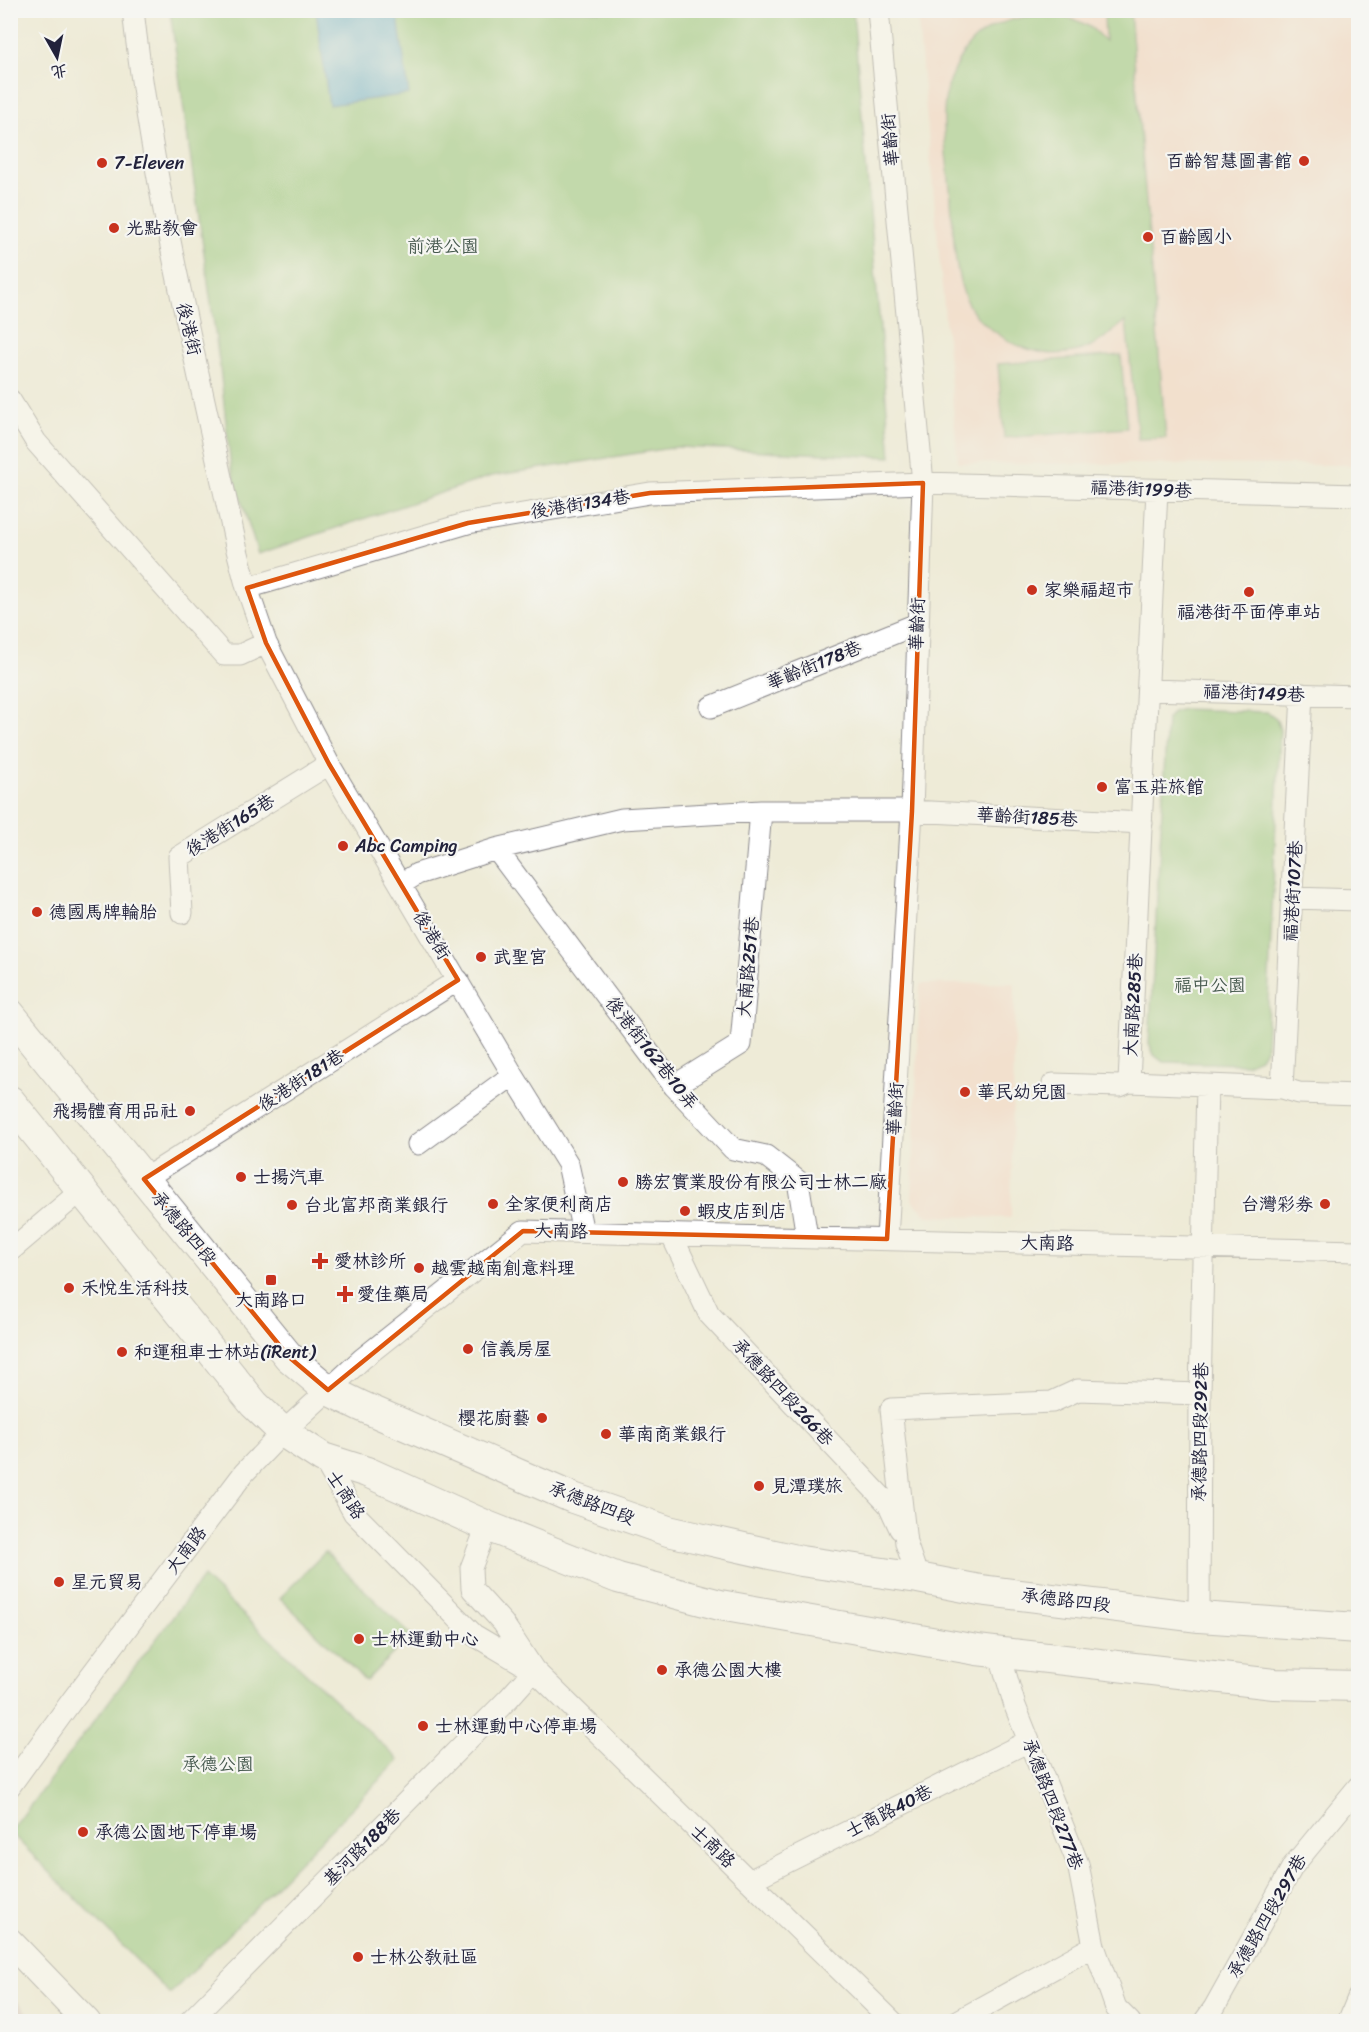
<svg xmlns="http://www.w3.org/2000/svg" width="1369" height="2032" font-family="Sriracha,'LXGW WenKai TC',sans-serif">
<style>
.built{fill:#f5d2c2}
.industrial{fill:#d1bfbd}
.green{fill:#8dc375;stroke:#587258;stroke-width:1.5}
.water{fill:#50a3cb;stroke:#396283;stroke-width:1.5}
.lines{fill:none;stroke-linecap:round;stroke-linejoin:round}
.minor-casing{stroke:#888689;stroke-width:23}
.tertiary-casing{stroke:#888689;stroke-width:29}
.secondary-casing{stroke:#888689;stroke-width:32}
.minor{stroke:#fff;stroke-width:21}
.tertiary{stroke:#fff;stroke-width:27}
.secondary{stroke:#fff;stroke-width:30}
.marked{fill:none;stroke:#de560e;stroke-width:4.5;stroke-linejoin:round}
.poi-dot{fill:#c8321e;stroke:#f6f6f2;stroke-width:2}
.labels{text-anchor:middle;stroke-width:4.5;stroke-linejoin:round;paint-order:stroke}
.street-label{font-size:18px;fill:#22223b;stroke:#f6f6f2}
.poi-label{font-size:18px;fill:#22223b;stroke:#f6f6f2;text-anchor:start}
.park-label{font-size:18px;fill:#475a4f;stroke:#f6f6f2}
</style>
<rect width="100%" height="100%" fill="#f6f6f2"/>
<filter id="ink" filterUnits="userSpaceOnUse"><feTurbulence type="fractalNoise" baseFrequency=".0167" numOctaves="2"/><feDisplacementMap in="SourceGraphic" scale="12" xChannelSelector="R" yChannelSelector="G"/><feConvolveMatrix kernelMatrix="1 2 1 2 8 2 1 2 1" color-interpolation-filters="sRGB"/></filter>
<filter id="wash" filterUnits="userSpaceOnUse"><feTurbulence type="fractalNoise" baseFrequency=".008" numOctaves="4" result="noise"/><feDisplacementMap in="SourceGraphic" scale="24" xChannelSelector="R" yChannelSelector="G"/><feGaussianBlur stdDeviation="1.35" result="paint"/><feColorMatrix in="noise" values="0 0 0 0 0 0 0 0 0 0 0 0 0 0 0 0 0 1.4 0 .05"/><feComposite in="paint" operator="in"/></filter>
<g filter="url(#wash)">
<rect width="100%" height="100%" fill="#eeebd7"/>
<!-- built -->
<path class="built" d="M 917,11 L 1358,11 L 1358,465 L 958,463 Z
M 1015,983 L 1011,1218 L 927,1216 L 912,1200 L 920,984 Z"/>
<!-- industrial -->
<path class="industrial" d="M 10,1994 L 11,1994 L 36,2021 L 11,2021 Z"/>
<!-- green -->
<path class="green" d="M 170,11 L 853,11 L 891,457 L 677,447 L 492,476 L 258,554 L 231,468 L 220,368 Z
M 1104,11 L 1130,11 L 1166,438 L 1138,439 L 1126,321 C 1115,329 1105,339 1093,345 C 1061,361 1026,354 998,334 C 988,327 972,314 967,302 C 952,268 954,226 950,189 C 947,156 939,119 948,85 C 953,69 963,49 976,38 C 1004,15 1055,7 1088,26 C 1094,29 1099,36 1105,41 Z
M 1121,355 L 1127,428 L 1004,438 L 998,364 Z
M 1183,709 L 1267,712 L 1276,718 L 1280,730 L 1266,1048 L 1260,1058 L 1246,1064 L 1163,1062 L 1154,1055 L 1149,1043 L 1167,719 L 1173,712 Z
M 325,1552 L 411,1635 L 366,1681 L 280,1598 Z
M 203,1577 L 399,1760 L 170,1994 L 11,1833 L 11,1831 Z"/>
<!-- water -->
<path class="water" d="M 316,11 L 397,11 L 409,94 L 329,105 Z"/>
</g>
<g filter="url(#ink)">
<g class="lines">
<!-- minor casing -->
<g class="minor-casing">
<path id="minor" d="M 133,10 C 153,191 198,368 236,546 L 247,588 L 266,643 L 329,764 L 513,1075 L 568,1164 L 583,1232
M 878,10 L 923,483 L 912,811 L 887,1239
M 10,400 L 36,442 L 224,655 L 240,655 L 266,643
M 1157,490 L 1129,1082 L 1207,1085 L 1200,1394 L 1199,1617
M 247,588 L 468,523 L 650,493 L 923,483 L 1358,495
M 1149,690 L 1358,696
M 711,707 L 917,624
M 496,849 L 674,1086 L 733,1149 L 766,1156 L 798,1181 L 807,1237
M 401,884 L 417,874 L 496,849 L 622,819 L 761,811 L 912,811 L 1142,823
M 1293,898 L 1358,900
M 182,913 L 179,857 L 329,764
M 1053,1084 L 1120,1086 L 1129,1082
M 1207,1085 L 1282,1088 L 1299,1093 L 1358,1095
M 674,1086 L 741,1044 L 761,811
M 1282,1088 L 1302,694
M 418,1144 L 513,1075
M 144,1179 L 458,980
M 671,1234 L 709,1314 L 889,1505 L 900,1529
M 10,1251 L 82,1190
M 323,1458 L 354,1513 L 474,1635 L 528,1667
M 487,1526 L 471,1568 L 472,1589 L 503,1623 L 534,1670 L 893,2022
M 918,1578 L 906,1543 L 891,1409 L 1052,1402 L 1078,1390 L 1200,1394
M 999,1652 L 1015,1706 L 1078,1864 L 1094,1946 L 1116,2008 L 1130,2022
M 10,1786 L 73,1699 L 244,1473 L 283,1432 L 362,1359 L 523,1231 L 1358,1251
M 749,1881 L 1029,1741
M 189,2022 L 509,1698 L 534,1670
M 956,2022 L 1094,1946
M 1204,2022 L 1214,2008 L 1293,1866 L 1358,1787
M 1348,2022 L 1358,1998"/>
</g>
<!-- tertiary casing -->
<g class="tertiary-casing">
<path id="tertiary" d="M 10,1942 L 87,2022"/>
</g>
<!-- secondary casing -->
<g class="secondary-casing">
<path id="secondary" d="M 10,1014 L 289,1357 L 328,1390 L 361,1406 L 573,1498 L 668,1531 L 801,1561 L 918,1578 L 980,1590 L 1199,1617 L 1358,1628
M 10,1101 L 254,1404 L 283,1432 L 323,1458 L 367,1472 L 487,1526 L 618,1578 L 720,1605 L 977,1650 L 1274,1684 L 1358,1686"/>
</g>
<!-- minor -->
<use href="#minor" class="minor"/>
<!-- tertiary -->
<use href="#tertiary" class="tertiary"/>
<!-- secondary -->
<use href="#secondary" class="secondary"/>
</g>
</g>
<!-- marked area -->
<path d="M0 0H1369V2032H0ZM 923,483 L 912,811 L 887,1239 L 523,1231 L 328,1390 L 289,1357 L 144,1179 L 458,980 L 329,764 L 266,643 L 247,588 L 468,523 L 650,493 Z" fill="#eeebd7" fill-opacity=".55" fill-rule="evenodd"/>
<path class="marked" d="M 923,483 L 912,811 L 887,1239 L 523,1231 L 328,1390 L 289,1357 L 144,1179 L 458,980 L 329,764 L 266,643 L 247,588 L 468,523 L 650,493 Z"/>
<!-- markers -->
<g class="poi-dot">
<circle cx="1304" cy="161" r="6"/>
<circle cx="102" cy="163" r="6"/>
<circle cx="114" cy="228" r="6"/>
<circle cx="1148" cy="237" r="6"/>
<circle cx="1032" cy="590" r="6"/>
<circle cx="1249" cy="592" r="6"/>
<circle cx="1102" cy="787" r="6"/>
<circle cx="343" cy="846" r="6"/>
<circle cx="37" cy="912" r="6"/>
<circle cx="481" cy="957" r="6"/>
<circle cx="965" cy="1092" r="6"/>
<circle cx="190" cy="1111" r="6"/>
<circle cx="241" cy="1177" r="6"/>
<circle cx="623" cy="1182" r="6"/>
<circle cx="493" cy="1204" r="6"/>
<circle cx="1325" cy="1204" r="6"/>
<circle cx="292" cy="1205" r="6"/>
<circle cx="685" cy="1211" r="6"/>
<path d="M317 1252h6v6h6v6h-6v6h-6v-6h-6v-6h6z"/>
<circle cx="419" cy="1268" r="6"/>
<rect x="265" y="1274" width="12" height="12" rx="3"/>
<circle cx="69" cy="1288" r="6"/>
<path d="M342 1285h6v6h6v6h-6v6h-6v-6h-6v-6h6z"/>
<circle cx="468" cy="1349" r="6"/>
<circle cx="122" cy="1352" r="6"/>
<circle cx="542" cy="1418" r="6"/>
<circle cx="606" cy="1434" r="6"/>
<circle cx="759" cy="1486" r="6"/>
<circle cx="59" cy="1582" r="6"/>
<circle cx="359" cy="1639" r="6"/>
<circle cx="662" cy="1670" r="6"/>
<circle cx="423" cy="1726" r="6"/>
<circle cx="83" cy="1832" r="6"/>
<circle cx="358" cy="1957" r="6"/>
</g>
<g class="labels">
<!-- street labels -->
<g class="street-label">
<text transform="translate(890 140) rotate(-95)" y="6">華齡街</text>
<text transform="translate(189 329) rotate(77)" y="6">後港街</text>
<text transform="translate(1141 489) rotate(2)" y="6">福港街199巷</text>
<text transform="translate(580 504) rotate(-9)" y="6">後港街134巷</text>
<text transform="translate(917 624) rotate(-88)" y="6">華齡街</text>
<text transform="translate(814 665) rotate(-22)" y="6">華齡街178巷</text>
<text transform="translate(1254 693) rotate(2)" y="6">福港街149巷</text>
<text transform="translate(1027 817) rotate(3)" y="6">華齡街185巷</text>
<text transform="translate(230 825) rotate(-32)" y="6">後港街165巷</text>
<text transform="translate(1293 891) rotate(-87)" y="6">福港街107巷</text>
<text transform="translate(432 935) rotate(59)" y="6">後港街</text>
<text transform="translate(748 967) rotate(-85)" y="6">大南路251巷</text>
<text transform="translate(1133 1005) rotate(-87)" y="6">大南路285巷</text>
<text transform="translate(652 1053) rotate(52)" y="6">後港街162巷10弄</text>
<text transform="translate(301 1080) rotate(-33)" y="6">後港街181巷</text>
<text transform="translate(895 1109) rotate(-87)" y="6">華齡街</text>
<text transform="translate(184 1228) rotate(50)" y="6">承德路四段</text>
<text transform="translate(561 1231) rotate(1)" y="6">大南路</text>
<text transform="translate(1047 1243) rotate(1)" y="6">大南路</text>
<text transform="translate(783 1392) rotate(47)" y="6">承德路四段266巷</text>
<text transform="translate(1200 1432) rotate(-89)" y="6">承德路四段292巷</text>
<text transform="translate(346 1495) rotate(57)" y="6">士商路</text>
<text transform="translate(592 1503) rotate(21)" y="6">承德路四段</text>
<text transform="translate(186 1550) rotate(-53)" y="6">大南路</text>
<text transform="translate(1066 1600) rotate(7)" y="6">承德路四段</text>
<text transform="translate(1053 1804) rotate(69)" y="6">承德路四段277巷</text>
<text transform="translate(889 1811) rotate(-27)" y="6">士商路40巷</text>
<text transform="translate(713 1846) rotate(44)" y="6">士商路</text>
<text transform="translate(362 1847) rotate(-45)" y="6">基河路188巷</text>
<text transform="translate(1267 1916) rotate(-60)" y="6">承德路四段297巷</text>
</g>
<!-- poi labels -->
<g class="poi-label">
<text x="1292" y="167" text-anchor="end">百齡智慧圖書館</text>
<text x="114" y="169">7-Eleven</text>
<text x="126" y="234">光點教會</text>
<text x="1160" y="243">百齡國小</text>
<text x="1044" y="596">家樂福超市</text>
<text x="1249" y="618" text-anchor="middle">福港街平面停車站</text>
<text x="1114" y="793">富玉莊旅館</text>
<text x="355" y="852">Abc Camping</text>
<text x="49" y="918">德國馬牌輪胎</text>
<text x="493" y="963">武聖宮</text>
<text x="977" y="1098">華民幼兒園</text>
<text x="178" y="1117" text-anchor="end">飛揚體育用品社</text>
<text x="253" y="1183">士揚汽車</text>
<text x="635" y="1188">勝宏實業股份有限公司士林二廠</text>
<text x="505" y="1210">全家便利商店</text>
<text x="1313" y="1210" text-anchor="end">台灣彩券</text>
<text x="304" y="1211">台北富邦商業銀行</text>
<text x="697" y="1217">蝦皮店到店</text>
<text x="334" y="1267">愛林診所</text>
<text x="431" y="1274">越雲越南創意料理</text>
<text x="81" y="1294">禾悅生活科技</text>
<text x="357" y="1300">愛佳藥局</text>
<text x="271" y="1306" text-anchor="middle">大南路口</text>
<text x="480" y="1355">信義房屋</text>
<text x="134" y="1358">和運租車士林站(iRent)</text>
<text x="530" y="1424" text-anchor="end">櫻花廚藝</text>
<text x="618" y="1440">華南商業銀行</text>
<text x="771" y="1492">見潭璞旅</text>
<text x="71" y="1588">星元貿易</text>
<text x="371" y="1645">士林運動中心</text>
<text x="674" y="1676">承德公園大樓</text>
<text x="435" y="1732">士林運動中心停車場</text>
<text x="95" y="1838">承德公園地下停車場</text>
<text x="370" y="1963">士林公教社區</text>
</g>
<!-- park labels -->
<g class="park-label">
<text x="443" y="252">前港公園</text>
<text x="1210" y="991">福中公園</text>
<text x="218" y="1770">承德公園</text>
</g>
</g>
<!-- margin -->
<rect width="1369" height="2032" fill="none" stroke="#f6f6f2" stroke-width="36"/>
<!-- north arrow -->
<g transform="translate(57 57) rotate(171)" stroke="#f6f6f2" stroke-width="4.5" paint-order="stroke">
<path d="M0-4.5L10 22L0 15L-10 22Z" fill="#22223b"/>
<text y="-9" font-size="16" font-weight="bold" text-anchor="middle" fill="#22223b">北</text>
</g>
</svg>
